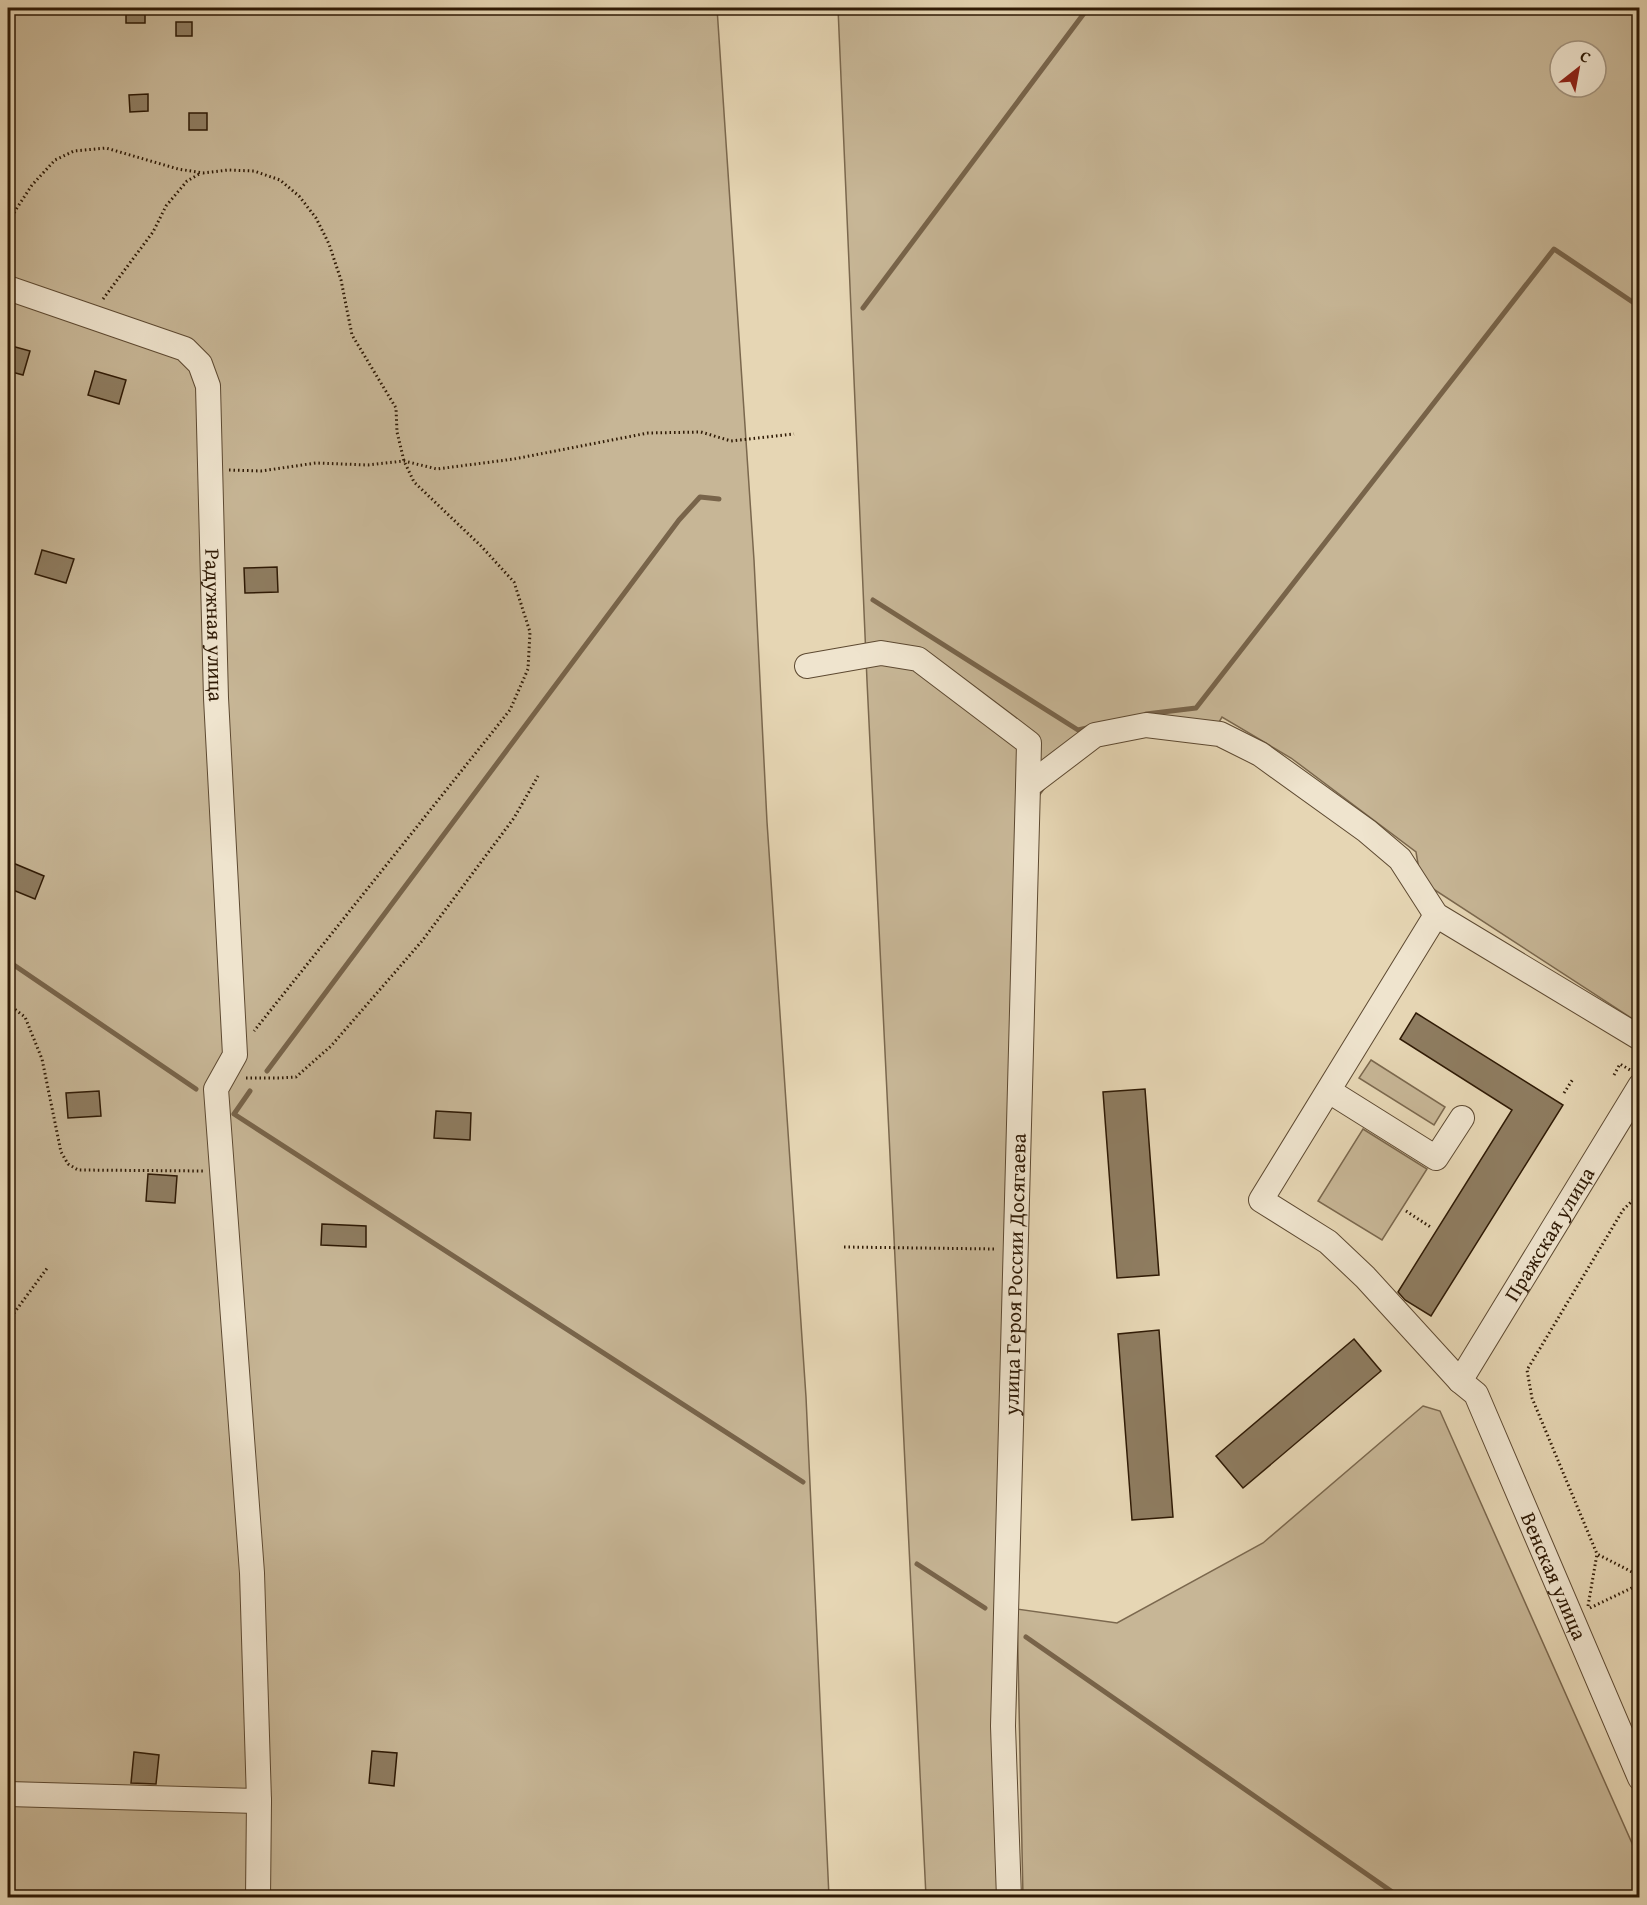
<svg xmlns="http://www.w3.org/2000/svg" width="1647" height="1905" font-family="'Gentium Book Plus',serif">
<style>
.green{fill:#c7b696;stroke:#7b684e;stroke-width:1.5;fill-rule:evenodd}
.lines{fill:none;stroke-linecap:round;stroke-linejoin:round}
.stream{stroke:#78644a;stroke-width:5}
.building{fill:#8e7c60;stroke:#2f1a05;stroke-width:1.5}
.minor-casing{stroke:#5d4931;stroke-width:26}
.path{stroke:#2f1a05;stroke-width:3;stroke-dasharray:1.5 3;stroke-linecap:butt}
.minor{stroke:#efe4ce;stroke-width:24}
.labels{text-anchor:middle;stroke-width:4.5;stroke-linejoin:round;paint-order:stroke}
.street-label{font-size:21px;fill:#2f1a05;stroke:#efe4ce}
</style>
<rect width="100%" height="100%" fill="#e6d6b4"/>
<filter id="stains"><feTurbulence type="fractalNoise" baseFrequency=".00333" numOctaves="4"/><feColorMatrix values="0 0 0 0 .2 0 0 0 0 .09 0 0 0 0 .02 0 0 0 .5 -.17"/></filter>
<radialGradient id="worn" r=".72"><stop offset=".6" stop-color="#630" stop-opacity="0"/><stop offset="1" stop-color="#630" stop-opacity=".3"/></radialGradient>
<!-- green -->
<path class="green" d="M 8,8 L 717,8 L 754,560 L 767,822 L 806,1397 L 829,1897 L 8,1898 Z
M 838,8 L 1639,8 L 1639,1023 L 1421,881 L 1416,852 L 1291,758 L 1222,717 L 1209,739 L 1143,730 L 1085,749 L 1057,771 L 1036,800 L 1011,1897 L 926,1897 L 867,681 ZM 1560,51 L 1596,51 L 1596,87 L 1560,87 Z
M 1371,1060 L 1445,1107 L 1434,1125 L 1359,1078 Z
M 1363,1129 L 1427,1169 L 1382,1240 L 1318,1201 Z
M 1423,1406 L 1440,1411 L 1639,1859 L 1639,1897 L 1023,1897 L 1017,1609 L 1117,1623 L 1263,1543 Z"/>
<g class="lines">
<!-- stream -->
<path class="stream" d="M 863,308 L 1088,8
M 873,600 L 1078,730 L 1087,728
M 1146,714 L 1196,708 L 1554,249 L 1640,307
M 8,961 L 196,1089
M 267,1071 L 679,520 L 700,497 L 719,499
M 250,1091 L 234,1114 L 803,1482
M 917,1564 L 985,1608
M 1026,1637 L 1401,1898"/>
</g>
<!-- building -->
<path class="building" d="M 126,8 L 145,8 L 145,23 L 126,23 Z
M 176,22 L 192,22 L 192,36 L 176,36 Z
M 148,94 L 148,111 L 130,112 L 129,95 Z
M 189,113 L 207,113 L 207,130 L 189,130 Z
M 8,345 L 30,351 L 23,375 L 8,371 Z
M 95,371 L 126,380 L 119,404 L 88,395 Z
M 42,550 L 74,559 L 66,583 L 35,574 Z
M 277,567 L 278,592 L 245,593 L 244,568 Z
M 13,863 L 44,876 L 35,899 L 8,888 L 8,878 Z
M 1416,1013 L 1563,1105 L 1431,1316 L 1405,1300 L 1398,1292 L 1512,1110 L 1400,1039 Z
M 1145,1089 L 1159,1275 L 1117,1278 L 1103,1092 Z
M 99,1091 L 101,1116 L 68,1118 L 66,1093 Z
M 436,1111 L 471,1113 L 470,1140 L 434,1138 Z
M 148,1174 L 177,1176 L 175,1203 L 146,1201 Z
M 322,1224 L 366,1226 L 366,1247 L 321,1245 Z
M 1159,1330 L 1173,1517 L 1132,1520 L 1118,1334 Z
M 1354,1339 L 1381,1371 L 1243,1488 L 1216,1456 Z
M 372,1751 L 397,1753 L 394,1786 L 369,1783 Z
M 134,1752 L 159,1755 L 156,1784 L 131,1783 Z"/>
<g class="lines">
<!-- minor casing -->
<g class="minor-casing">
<g id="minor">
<path id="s1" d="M 8,288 L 185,349 L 200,364 L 208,386 L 216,698 L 235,1055 L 216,1089 L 252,1573 L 259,1801 L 258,1898"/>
<path d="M 807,666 L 881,653 L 918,659 L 1029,743 L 1028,786"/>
<path id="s2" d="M 1436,915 L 1261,1200 L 1328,1242 L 1365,1277 L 1460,1381 L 1476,1394 L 1640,1778"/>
<path d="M 1329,1091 L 1436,1158 L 1462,1118"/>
<path id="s3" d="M 1460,1381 L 1640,1086"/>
<path d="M 8,1794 L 259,1801"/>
<path id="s4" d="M 1009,1898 L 1003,1726 L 1028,786 L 1095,735 L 1146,725 L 1220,734 L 1260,754 L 1367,831 L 1400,859 L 1436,915 L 1640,1038"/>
</g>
</g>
<!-- path -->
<path class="path" d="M 8,208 L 15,211
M 8,239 L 10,224 L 15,211 L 32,185 L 55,160 L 74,151 L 106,148 L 178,169 L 203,173 L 228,170 L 254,171 L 280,180 L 299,196 L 316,218 L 329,244 L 341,280 L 352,335 L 396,408 L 397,432 L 404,461 L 414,482 L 481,546 L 514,582 L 530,632 L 528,669 L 510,710 L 254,1031
M 103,299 L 153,232 L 166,206 L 187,181 L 201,173
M 229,470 L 261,471 L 316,463 L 368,465 L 404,461 L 437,469 L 514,459 L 648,433 L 701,432 L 731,441 L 794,434
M 8,1004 L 25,1017 L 42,1059 L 61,1152 L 68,1164 L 78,1170 L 204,1171
M 1614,1075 L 1620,1064 L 1630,1070
M 246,1078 L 280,1078 L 296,1077 L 331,1046 L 422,941 L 514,818 L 538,776
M 1564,1093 L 1573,1079
M 1640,1193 L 1623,1210 L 1527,1370 L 1532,1398 L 1597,1554 L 1640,1576
M 1406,1211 L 1432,1228
M 844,1247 L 995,1249
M 8,1367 L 14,1313 L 48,1267
M 1588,1606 L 1597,1554
M 1590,1608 L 1640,1584"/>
<!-- minor -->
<use href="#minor" class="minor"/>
</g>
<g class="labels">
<!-- street labels -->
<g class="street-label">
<text dy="7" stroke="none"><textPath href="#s1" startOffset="471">Радужная улица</textPath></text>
<text dy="7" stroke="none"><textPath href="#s3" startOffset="172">Пражская улица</textPath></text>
<text dy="7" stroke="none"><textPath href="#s4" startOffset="624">улица Героя России Досягаева</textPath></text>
<text dy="7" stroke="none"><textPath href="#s2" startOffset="824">Венская улица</textPath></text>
</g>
</g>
<!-- margin -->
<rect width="1647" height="1905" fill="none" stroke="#e6d6b4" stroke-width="30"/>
<rect x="9" y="9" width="1629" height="1887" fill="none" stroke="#2f1a05" stroke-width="3"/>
<rect x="15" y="15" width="1617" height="1875" fill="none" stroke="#2f1a05" stroke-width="1.5"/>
<!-- north arrow -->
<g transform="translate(1578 69) rotate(31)"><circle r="28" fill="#efe4ce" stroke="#a2937e" stroke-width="1.5"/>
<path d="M0-4.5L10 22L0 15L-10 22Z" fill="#8f2418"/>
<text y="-9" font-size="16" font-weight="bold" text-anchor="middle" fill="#2f1a05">С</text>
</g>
<rect width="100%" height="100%" filter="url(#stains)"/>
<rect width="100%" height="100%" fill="url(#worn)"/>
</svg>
